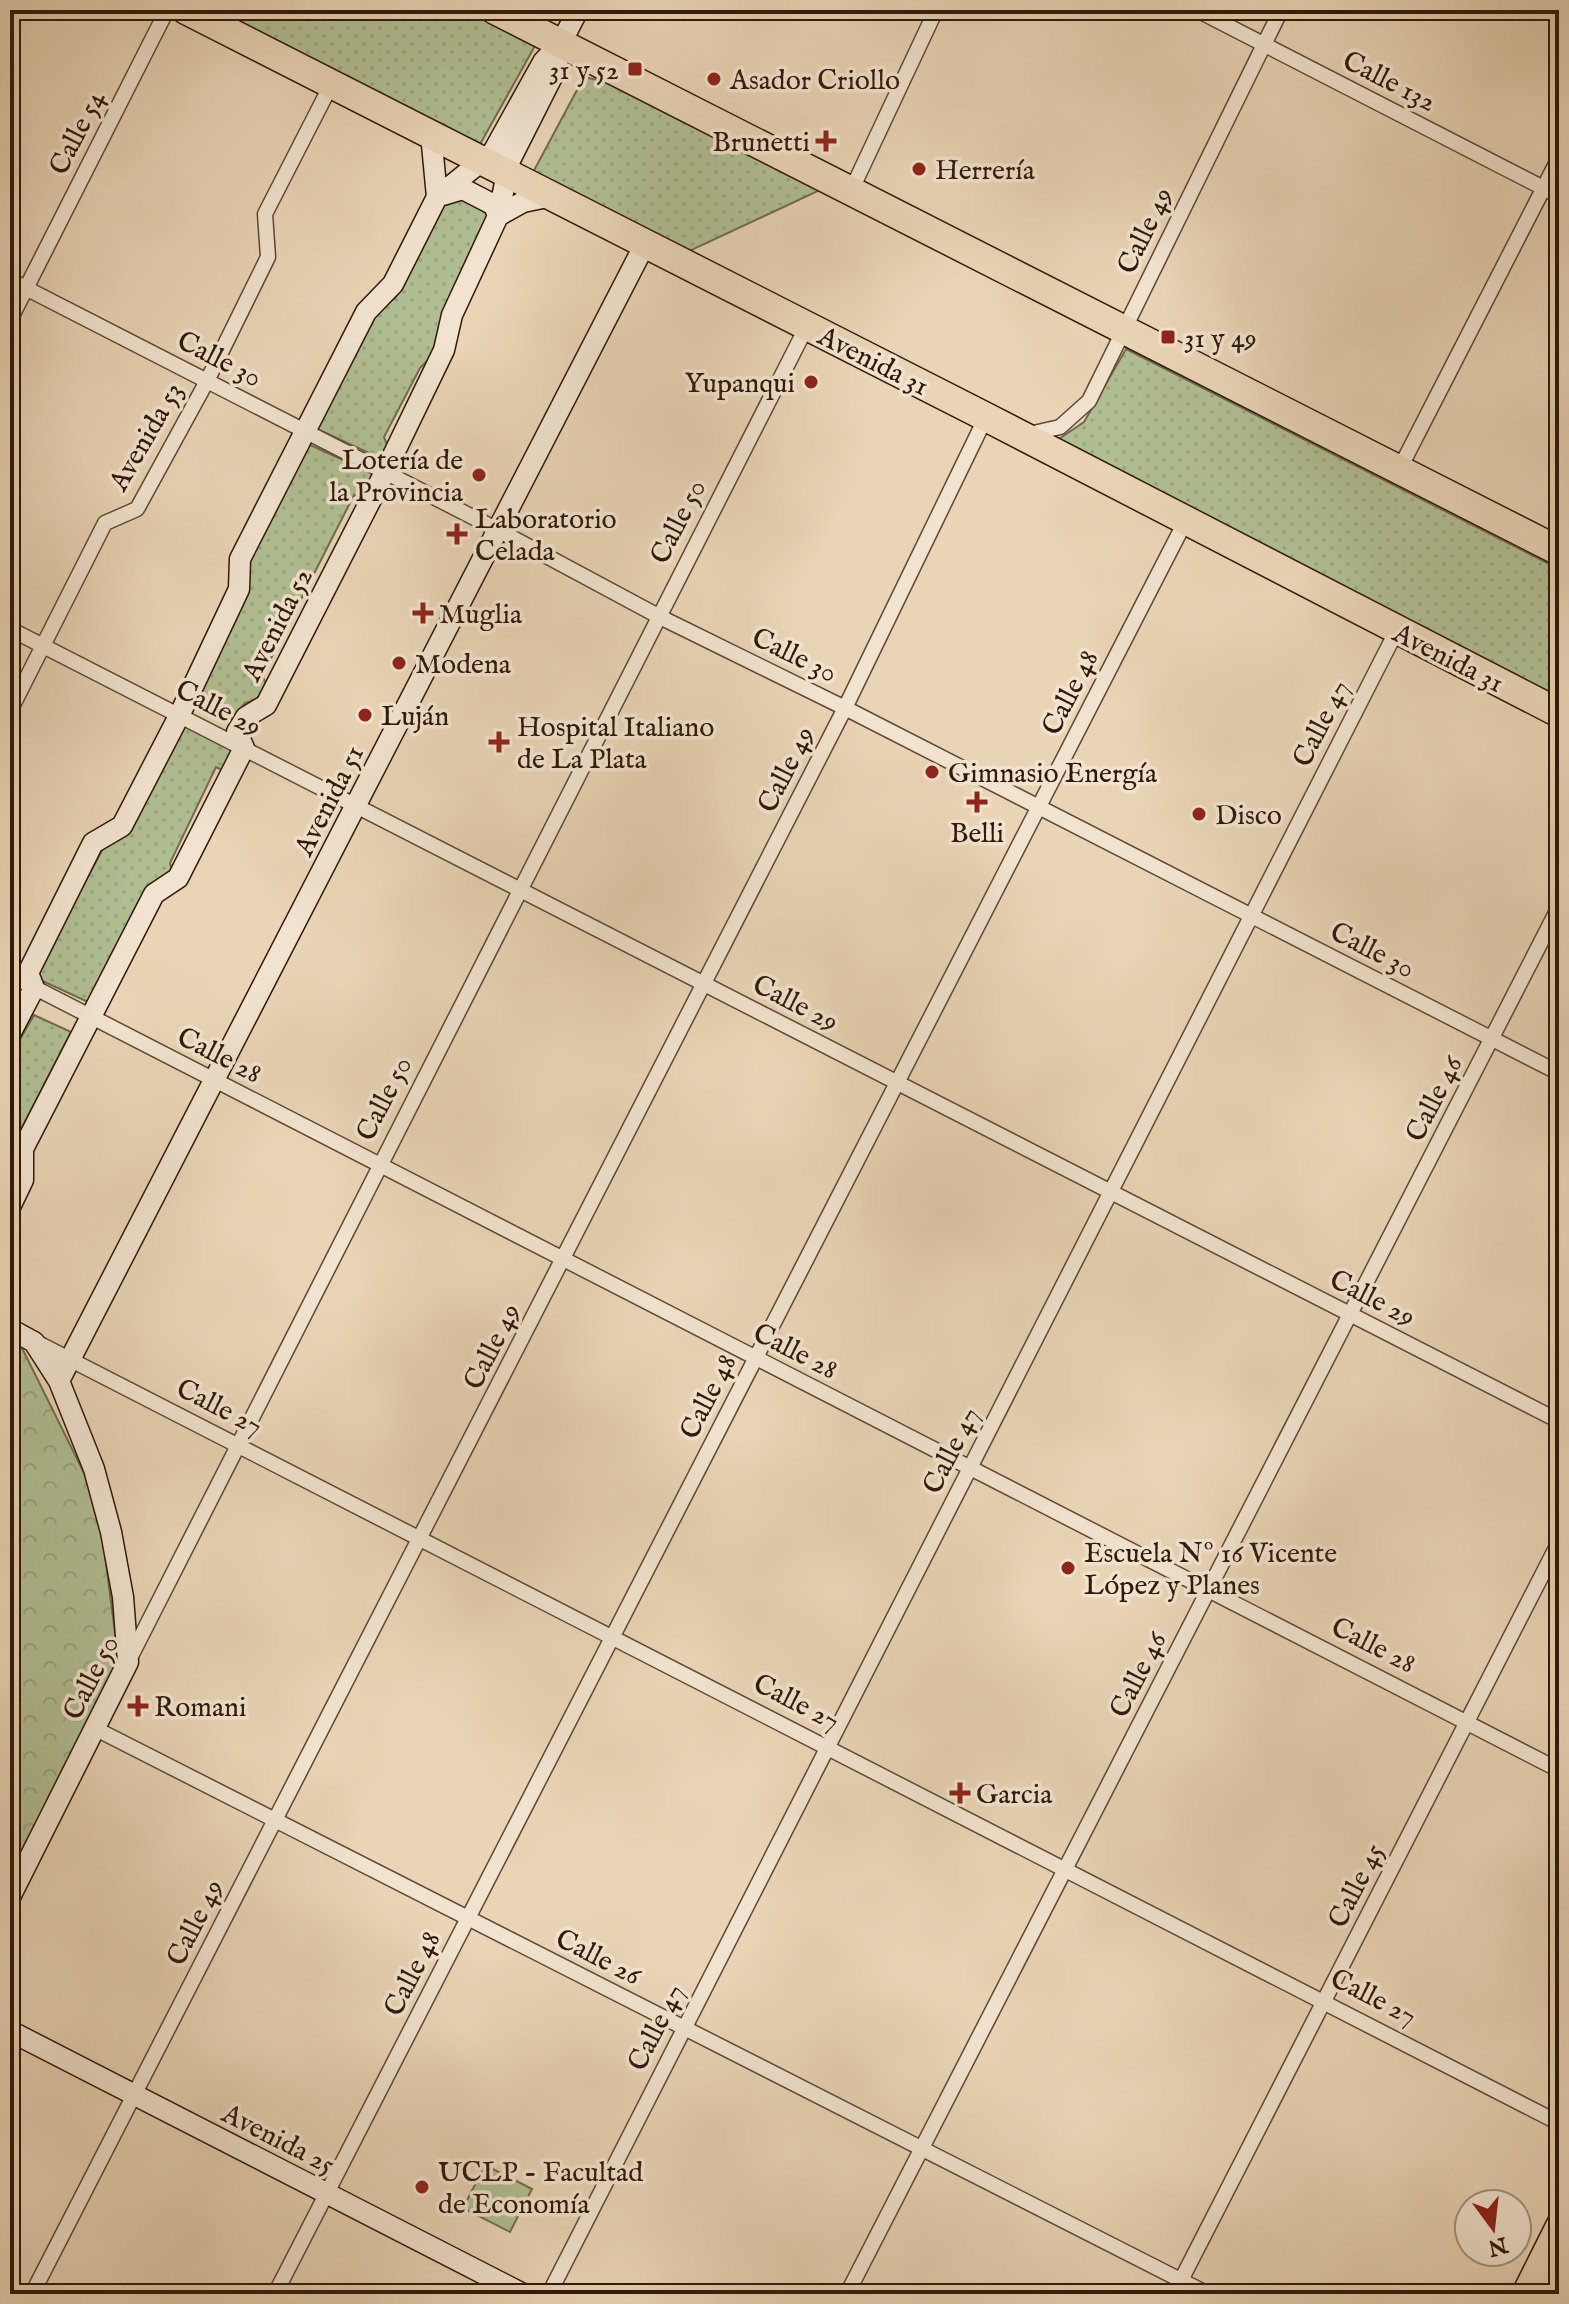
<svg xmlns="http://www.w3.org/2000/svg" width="1569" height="2304" font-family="'IM FELL English',serif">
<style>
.grass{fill:url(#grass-dots);stroke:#706c4e;stroke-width:2}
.park{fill:url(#park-crowns);stroke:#706c4e;stroke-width:2}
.pitch{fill:#b0be92;stroke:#706c4e;stroke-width:2}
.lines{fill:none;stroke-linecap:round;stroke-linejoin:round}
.street-casing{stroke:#5e4835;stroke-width:17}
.secondary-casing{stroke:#30190a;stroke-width:23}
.primary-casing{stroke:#30190a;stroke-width:27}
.highway-casing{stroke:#30190a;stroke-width:31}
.street{stroke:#f1e3cf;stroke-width:14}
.secondary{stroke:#f1e3cf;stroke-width:20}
.primary{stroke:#e9d4b5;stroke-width:24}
.highway{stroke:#e9d4b5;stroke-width:28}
.poi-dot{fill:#8f2418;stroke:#f1e3cf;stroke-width:3}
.labels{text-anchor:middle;stroke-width:7;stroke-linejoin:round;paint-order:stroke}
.poi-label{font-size:28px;fill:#30190a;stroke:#f1e3cf;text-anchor:start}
.street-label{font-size:28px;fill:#30190a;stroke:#f1e3cf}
</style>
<defs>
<pattern id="grass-dots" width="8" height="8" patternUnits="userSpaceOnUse" patternTransform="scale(2)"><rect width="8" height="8" fill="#b0be92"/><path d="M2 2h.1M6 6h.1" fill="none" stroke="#98a37d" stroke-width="1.8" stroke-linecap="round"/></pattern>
<pattern id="park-crowns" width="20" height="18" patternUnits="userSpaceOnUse" patternTransform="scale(2)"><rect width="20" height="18" fill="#b0be92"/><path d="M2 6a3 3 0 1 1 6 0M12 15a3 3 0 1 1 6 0" fill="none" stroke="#98a37d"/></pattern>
</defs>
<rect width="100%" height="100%" fill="#e9d4b5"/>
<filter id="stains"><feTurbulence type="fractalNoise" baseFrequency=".0025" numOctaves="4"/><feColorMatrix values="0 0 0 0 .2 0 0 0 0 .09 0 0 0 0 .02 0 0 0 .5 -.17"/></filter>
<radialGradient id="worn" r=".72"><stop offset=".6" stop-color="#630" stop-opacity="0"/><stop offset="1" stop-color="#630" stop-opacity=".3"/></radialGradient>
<!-- grass -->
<path class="grass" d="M 196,10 L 466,10 L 536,44 L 478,148 Z
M 584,77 L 607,82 L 820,190 L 683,254 L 531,176 Z
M 447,196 L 459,196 L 490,213 L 438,350 L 420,368 L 384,437 L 388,447 L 382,459 L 315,428 L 374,311 L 395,298 Z
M 1126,349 L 1559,569 L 1559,704 L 1050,445 L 1084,422 Z
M 308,444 L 374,474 L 360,504 L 354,495 L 262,676 L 267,685 L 256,700 L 245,703 L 231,720 L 192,703 L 248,558 Z
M 184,724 L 234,746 L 224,771 L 216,767 L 170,863 L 172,871 L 88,1002 L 34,977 L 106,843 Z
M 34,1015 L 71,1032 L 10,1151 L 12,1181 L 10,1185 L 10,1057 Z"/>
<!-- park -->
<path class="park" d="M 10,1339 L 20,1344 L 98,1501 L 119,1664 L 10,1873 Z"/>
<!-- pitch -->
<path class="pitch" d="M 485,2165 L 532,2189 L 510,2232 L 463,2208 Z"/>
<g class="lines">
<!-- street casing -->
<g class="street-casing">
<path id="street" d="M 1197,10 L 1559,196
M 851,191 L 936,10
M 10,280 L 498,530 L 660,617 L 845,708 L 1559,1073
M 10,320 L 167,10
M 1025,435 L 1060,427 L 1089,401 L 1281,10
M 1399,470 L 1559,158
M 10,629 L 1559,1421
M 10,711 L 105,523 L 137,509 L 207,381 L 268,257 L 265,214 L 332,83
M 10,975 L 1559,1770
M 36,1342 L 1559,2123
M 128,1662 L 807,326
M 96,1729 L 1208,2294
M 32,2294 L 845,708 L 986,417
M 275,2294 L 1185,522
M 549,2294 L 1397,630
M 847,2294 L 1559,907
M 1174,2294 L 1559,1542"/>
</g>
<!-- secondary casing -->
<g class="secondary-casing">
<path id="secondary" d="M 431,134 L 437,197
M 443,195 L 463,189 L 494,205 L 498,216
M 498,216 L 523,202 L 552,196
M 10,1034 L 34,988 L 28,973 L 93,843 L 122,826 L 179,716 L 239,589 L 240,559 L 366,312 L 393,284 L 437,197 L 493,152 L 543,62 L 561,43
M 10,1207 L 23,1180 L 23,1149 L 154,894 L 178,878 L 244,748 L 237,732 L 246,717 L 266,705 L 385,472 L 444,350 L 452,315 L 498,216 L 510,160 L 556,69 L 561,43 L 578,10
M 10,1329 L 34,1342 L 59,1381 L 94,1469 L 111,1532 L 123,1597 L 128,1662 L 10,1897
M 59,1381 L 645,244
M 10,2031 L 523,2294"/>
</g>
<!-- primary casing -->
<g class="primary-casing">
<path id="primary" d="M 1524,2294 L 1559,2224
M 1546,2294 L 1559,2269"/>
</g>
<!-- highway casing -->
<g class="highway-casing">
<path id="highway" d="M 186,10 L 986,417 L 1559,713
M 495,10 L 1559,551"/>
</g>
<!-- street -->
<use href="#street" class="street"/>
<!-- secondary -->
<use href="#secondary" class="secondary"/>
<!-- primary -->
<use href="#primary" class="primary"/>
<!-- highway -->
<use href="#highway" class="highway"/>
</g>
<!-- markers -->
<g class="poi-dot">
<rect x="627" y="61" width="16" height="16" rx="4"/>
<circle cx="714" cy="79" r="8"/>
<path d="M822 129h8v8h8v8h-8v8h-8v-8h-8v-8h8z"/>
<circle cx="919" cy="169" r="8"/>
<rect x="1160" y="329" width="16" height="16" rx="4"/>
<circle cx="811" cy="382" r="8"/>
<circle cx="479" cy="475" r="8"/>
<path d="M453 522h8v8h8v8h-8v8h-8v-8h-8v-8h8z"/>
<path d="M419 601h8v8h8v8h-8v8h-8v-8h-8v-8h8z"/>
<circle cx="399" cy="663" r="8"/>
<circle cx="365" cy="715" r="8"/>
<path d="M495 730h8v8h8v8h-8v8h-8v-8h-8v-8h8z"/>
<circle cx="932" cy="772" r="8"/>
<path d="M973 790h8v8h8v8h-8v8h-8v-8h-8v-8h8z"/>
<circle cx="1199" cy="814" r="8"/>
<circle cx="1068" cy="1568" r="8"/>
<path d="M134 1694h8v8h8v8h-8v8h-8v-8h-8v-8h8z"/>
<path d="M956 1781h8v8h8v8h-8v8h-8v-8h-8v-8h8z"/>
<circle cx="422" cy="2187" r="8"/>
</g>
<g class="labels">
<!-- poi labels -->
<g class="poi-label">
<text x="619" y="79" text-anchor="end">31 y 52</text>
<text x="730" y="89">Asador Criollo</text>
<text x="810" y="151" text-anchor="end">Brunetti</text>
<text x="935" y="179">Herrería</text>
<text x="1184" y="347">31 y 49</text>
<text x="795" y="392" text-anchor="end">Yupanqui</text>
<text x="463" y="469" text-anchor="end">Lotería de<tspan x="463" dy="32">la Provincia</tspan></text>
<text x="475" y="528">Laboratorio<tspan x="475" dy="32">Celada</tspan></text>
<text x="439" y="623">Muglia</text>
<text x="415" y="673">Modena</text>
<text x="381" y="725">Luján</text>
<text x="517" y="736">Hospital Italiano<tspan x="517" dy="32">de La Plata</tspan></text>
<text x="948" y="782">Gimnasio Energía</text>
<text x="1215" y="824">Disco</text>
<text x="977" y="842" text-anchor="middle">Belli</text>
<text x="1084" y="1562">Escuela Nº 16 Vicente<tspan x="1084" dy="32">López y Planes</tspan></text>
<text x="154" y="1716">Romani</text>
<text x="976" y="1803">Garcia</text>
<text x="438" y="2181">UCLP - Facultad<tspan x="438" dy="32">de Economía</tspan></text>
</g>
<!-- street labels -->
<g class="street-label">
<text transform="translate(1390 80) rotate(27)" y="10">Calle 132</text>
<text transform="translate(76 132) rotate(-63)" y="10">Calle 54</text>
<text transform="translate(1144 230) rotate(-64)" y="10">Calle 49</text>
<text transform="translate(220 358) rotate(27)" y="10">Calle 30</text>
<text transform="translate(874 360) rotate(27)" y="10">Avenida 31</text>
<text transform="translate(145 436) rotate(-60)" y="10">Avenida 53</text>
<text transform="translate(677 521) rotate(-63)" y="10">Calle 50</text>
<text transform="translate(276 624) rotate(-63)" y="10">Avenida 52</text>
<text transform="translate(795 654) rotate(26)" y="10">Calle 30</text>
<text transform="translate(1449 657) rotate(27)" y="10">Avenida 31</text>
<text transform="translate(1069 692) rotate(-63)" y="10">Calle 48</text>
<text transform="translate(219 707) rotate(27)" y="10">Calle 29</text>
<text transform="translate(1320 723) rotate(-63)" y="10">Calle 47</text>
<text transform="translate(785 769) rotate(-63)" y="10">Calle 49</text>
<text transform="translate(328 800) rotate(-63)" y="10">Avenida 51</text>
<text transform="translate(1373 949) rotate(27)" y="10">Calle 30</text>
<text transform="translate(796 1002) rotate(27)" y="10">Calle 29</text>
<text transform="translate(220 1054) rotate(27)" y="10">Calle 28</text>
<text transform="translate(383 1098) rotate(-63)" y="10">Calle 50</text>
<text transform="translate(1433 1098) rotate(-63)" y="10">Calle 46</text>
<text transform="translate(1373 1297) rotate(27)" y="10">Calle 29</text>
<text transform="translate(491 1346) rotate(-63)" y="10">Calle 49</text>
<text transform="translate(796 1350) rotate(27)" y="10">Calle 28</text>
<text transform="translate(707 1396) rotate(-63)" y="10">Calle 48</text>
<text transform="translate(220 1406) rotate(27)" y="10">Calle 27</text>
<text transform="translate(950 1450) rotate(-63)" y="10">Calle 47</text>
<text transform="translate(1374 1644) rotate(27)" y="10">Calle 28</text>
<text transform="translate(1137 1674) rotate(-63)" y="10">Calle 46</text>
<text transform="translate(90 1677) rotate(-63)" y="10">Calle 50</text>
<text transform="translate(797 1701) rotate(27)" y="10">Calle 27</text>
<text transform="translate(1355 1885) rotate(-63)" y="10">Calle 45</text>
<text transform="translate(194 1922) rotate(-63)" y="10">Calle 49</text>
<text transform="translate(599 1956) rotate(27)" y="10">Calle 26</text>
<text transform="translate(411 1973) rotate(-63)" y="10">Calle 48</text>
<text transform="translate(1374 1996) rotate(27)" y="10">Calle 27</text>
<text transform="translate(655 2027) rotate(-63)" y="10">Calle 47</text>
<text transform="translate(279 2138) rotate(27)" y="10">Avenida 25</text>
</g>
</g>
<!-- margin -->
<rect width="1569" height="2304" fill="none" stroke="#e9d4b5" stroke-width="40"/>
<rect x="12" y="12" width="1545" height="2280" fill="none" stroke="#30190a" stroke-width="4"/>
<rect x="20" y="20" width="1529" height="2264" fill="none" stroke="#30190a" stroke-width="2"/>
<!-- north arrow -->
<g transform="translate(1493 2228) rotate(165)"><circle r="38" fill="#f1e3cf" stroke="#a49280" stroke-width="2"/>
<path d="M0-6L14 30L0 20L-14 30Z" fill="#8f2418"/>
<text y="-12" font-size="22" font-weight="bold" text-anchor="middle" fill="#30190a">N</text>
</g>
<rect width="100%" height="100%" filter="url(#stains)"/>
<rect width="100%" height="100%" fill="url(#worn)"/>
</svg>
